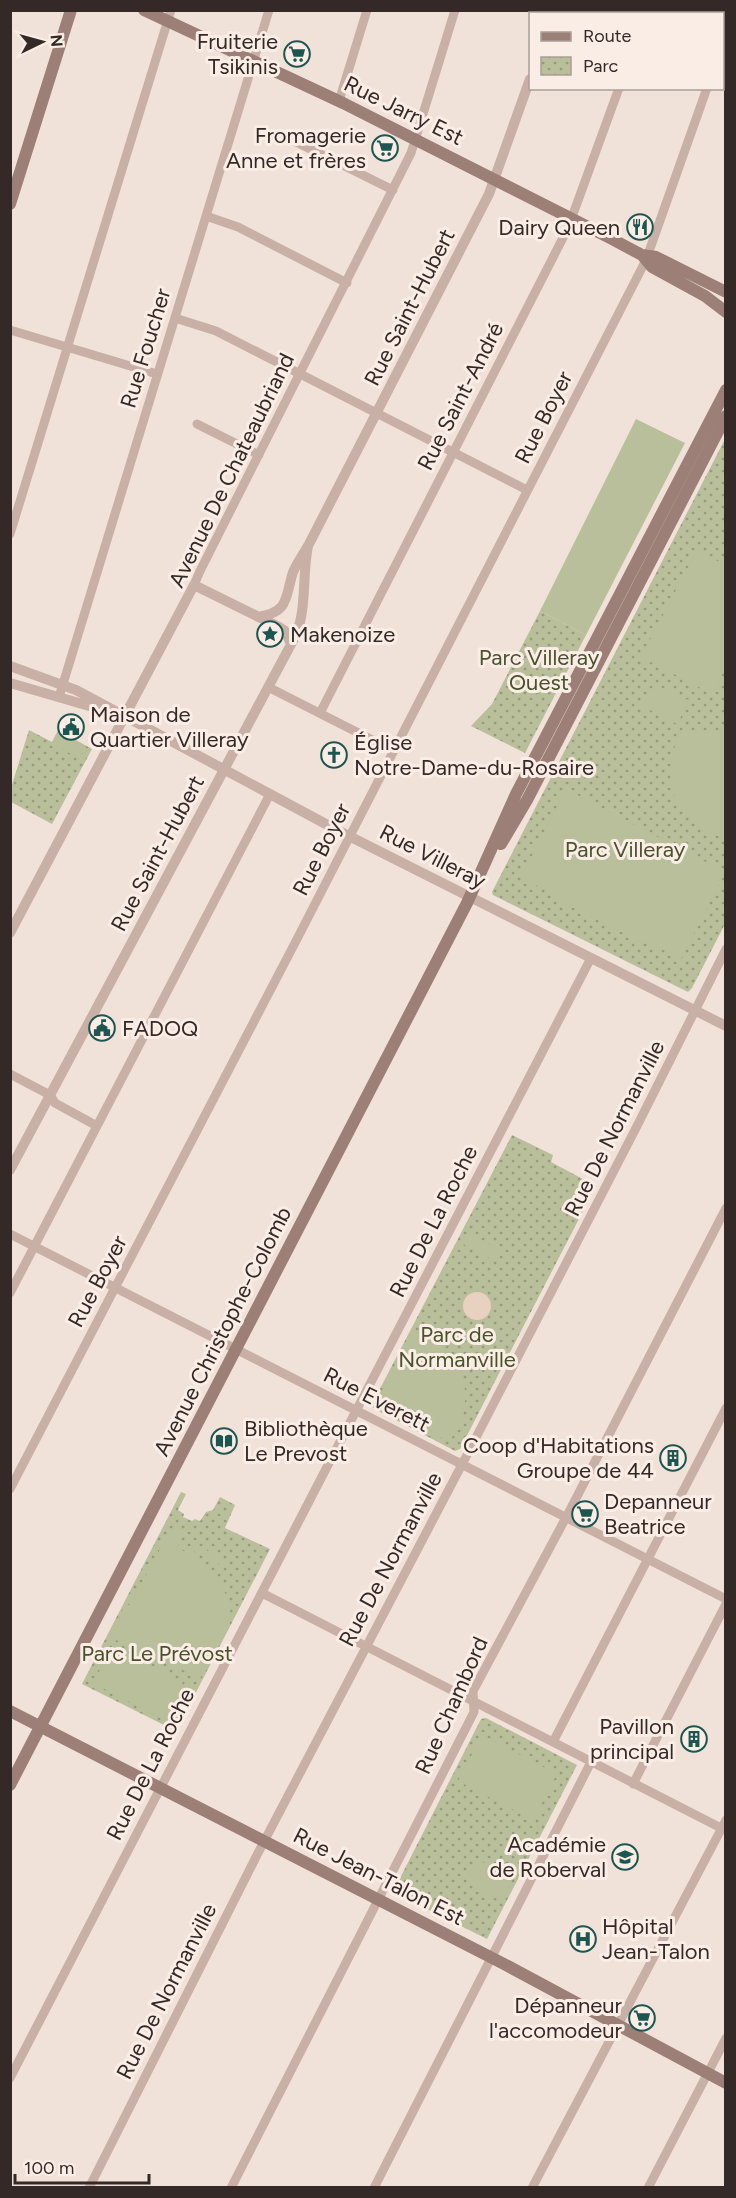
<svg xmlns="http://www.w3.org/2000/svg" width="736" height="2198" font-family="Figtree,sans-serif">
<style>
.park{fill:url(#park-dots)}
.garden{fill:#b8bf9a}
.plaza{fill:#e8d1c0}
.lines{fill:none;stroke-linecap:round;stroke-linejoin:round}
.minor{stroke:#c8b0a6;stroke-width:9}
.tertiary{stroke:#c8b0a6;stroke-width:10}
.secondary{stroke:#9c7f77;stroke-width:12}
.labels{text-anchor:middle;stroke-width:6;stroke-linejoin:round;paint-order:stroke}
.poi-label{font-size:22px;fill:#342927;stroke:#f9ede5;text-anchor:end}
.street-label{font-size:22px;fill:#342927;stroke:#f9ede5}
.park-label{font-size:22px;fill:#49522b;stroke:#f9ede5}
</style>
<defs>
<pattern id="park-dots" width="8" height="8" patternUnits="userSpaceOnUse" patternTransform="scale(1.5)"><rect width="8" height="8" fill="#b8bf9a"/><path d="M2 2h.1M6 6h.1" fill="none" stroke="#969b7e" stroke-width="1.8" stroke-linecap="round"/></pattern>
</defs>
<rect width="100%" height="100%" fill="#f1e2d9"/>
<!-- park -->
<path class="park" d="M 725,439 L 725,924 L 692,988 L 688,992 L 493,895 L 492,892 Z
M 540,611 L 586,635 L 525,753 L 471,726 L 492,704 Z
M 29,730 L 52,742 L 58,730 L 92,749 L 52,824 L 11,802 L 10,791 Z
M 512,1135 L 553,1155 L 551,1162 L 596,1186 L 460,1449 L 455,1451 L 373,1408 L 372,1404 Z
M 181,1492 L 186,1494 L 178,1510 L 184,1514 L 183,1517 L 192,1521 L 195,1519 L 200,1521 L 206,1512 L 213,1510 L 220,1497 L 235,1505 L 225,1528 L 270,1549 L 176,1731 L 82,1684 Z
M 486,1718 L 577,1765 L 487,1939 L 395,1893 L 394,1890 L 481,1719 Z"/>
<!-- garden -->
<path class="garden" d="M 636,419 L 685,443 L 586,635 L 540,611 Z
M 697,550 L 725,565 L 725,669 L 712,694 L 641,657 Z
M 654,684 L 686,700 L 687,699 L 690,700 L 677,724 L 642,706 Z
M 683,730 L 725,733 L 725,837 C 673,827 656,773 683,730 Z
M 58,732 L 86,747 L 79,758 L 52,744 Z
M 566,789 L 725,872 L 681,959 L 645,941 L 641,942 L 558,900 L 556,896 L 521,877 Z
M 470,1234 L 503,1251 L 497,1262 L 464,1245 Z
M 412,1330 C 464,1345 481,1399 449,1442 L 382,1408 L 380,1411 L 374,1408 L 373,1403 L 375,1398 L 378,1399 Z
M 175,1526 L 185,1531 L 177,1548 C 202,1557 238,1593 229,1624 C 223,1642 209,1662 200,1679 L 148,1652 L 142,1654 L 109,1636 L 125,1606 L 131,1604 L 163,1543 L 166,1543 Z
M 194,1544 L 228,1561 L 225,1567 L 191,1550 Z
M 113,1645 L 183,1682 L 164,1720 L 93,1683 Z
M 482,1735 L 557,1774 L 533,1820 L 458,1781 Z
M 477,1859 L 513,1878 L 501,1901 L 470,1885 L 473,1878 L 468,1875 Z"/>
<!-- plaza -->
<path class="plaza" d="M463 1306a14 14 0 1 1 28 0a14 14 0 1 1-28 0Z"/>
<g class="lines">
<!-- minor -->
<path class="minor" d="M 645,14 L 646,10
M 722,46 L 726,37
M 722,79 L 726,80
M 339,101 L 367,10
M 286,137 L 393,190
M 206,216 L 238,227 L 347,283
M 175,318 L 216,331 L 527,490
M 10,330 L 157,374
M 197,424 L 259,455
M 10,534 L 171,10
M 194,585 L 200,571 L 411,153 L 455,10
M 268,687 L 394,751
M 59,697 L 269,10
M 320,713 L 568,228 L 619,88
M 10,1074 L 50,1095 L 55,1103 L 97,1126
M 10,1234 L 726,1599
M 10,1293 L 270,794
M 10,1489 L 297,939 L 646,260 L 707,88
M 262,1593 L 721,1828
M 553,1742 L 726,1408
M 633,1784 L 726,1604
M 10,2078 L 591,958
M 89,2188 L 258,1853 L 468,1453 L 636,1128 L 726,949
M 231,2188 L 474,1712 L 473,1691 L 570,1510 L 726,1208
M 374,2188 L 591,1762
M 532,2188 L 726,1820
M 648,2188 L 726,2038"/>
<!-- tertiary -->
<path class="tertiary" d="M 554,14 L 555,10
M 258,617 C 290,612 285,597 293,572 C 297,563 303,554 308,546 L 489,194 L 530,79
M 10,666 L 76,690 L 337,830 L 726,1026
M 10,683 L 103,710
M 10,933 L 194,585 L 279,627 L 285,631 L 291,644
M 10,1170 L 296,635 C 307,608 302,575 308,546"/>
<!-- secondary -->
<path class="secondary" d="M 144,10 L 343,103 L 610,238 L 642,255 L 652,267 L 705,296 L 726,312
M 10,204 L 71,10
M 642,255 L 656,257 L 726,292
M 501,844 L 527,800 L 726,416
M 10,1711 L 504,1964 L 726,2083
M 10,1785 L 467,903 L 516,794 L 726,390"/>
</g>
<!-- icons -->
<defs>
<g id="supermarket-ring" transform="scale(1.35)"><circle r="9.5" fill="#f9ede5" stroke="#1d5550" stroke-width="1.5"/><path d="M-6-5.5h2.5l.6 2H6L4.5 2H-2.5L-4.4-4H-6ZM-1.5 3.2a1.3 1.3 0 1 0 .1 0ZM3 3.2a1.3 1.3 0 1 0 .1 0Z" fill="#1d5550"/></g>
<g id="restaurant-ring" transform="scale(1.35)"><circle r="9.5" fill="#f9ede5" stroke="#1d5550" stroke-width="1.5"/><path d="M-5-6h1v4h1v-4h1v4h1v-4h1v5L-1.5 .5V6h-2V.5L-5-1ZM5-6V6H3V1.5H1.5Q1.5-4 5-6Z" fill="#1d5550"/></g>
<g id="sight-ring" transform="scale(1.35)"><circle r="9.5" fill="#f9ede5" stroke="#1d5550" stroke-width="1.5"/><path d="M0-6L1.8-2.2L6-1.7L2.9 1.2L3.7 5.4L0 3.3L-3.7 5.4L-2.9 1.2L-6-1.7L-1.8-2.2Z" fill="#1d5550"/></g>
<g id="civic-ring" transform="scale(1.35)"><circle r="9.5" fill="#f9ede5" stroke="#1d5550" stroke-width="1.5"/><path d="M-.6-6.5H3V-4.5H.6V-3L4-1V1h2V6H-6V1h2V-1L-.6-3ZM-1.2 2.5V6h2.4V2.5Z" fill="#1d5550"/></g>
<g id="church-ring" transform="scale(1.35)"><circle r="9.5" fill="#f9ede5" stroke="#1d5550" stroke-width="1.5"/><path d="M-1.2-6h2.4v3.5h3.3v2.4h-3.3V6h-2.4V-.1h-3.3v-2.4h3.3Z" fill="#1d5550"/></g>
<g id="library-ring" transform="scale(1.35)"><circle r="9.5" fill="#f9ede5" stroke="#1d5550" stroke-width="1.5"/><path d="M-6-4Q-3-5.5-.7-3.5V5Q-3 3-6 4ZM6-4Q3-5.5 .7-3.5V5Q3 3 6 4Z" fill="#1d5550"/></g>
<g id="building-ring" transform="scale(1.35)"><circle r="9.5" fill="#f9ede5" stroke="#1d5550" stroke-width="1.5"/><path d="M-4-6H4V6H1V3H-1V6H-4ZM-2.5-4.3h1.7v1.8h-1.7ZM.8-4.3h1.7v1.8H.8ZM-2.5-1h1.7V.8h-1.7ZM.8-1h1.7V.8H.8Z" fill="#1d5550"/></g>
<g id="school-ring" transform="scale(1.35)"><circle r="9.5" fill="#f9ede5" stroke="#1d5550" stroke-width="1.5"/><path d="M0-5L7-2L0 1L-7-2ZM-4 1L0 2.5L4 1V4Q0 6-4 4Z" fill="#1d5550"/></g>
<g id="hospital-ring" transform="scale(1.35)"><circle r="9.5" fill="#f9ede5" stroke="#1d5550" stroke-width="1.5"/><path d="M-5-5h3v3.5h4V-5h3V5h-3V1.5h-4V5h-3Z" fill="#1d5550"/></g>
</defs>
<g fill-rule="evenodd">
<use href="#supermarket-ring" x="297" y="54"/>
<use href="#supermarket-ring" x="385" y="148"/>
<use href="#restaurant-ring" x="640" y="227"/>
<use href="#sight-ring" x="270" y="634"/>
<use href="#civic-ring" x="71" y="727"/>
<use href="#church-ring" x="334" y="755"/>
<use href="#civic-ring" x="102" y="1028"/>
<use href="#library-ring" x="224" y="1441"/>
<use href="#building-ring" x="673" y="1458"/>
<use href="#supermarket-ring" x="585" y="1514"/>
<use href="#building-ring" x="694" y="1739"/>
<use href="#school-ring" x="625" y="1857"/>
<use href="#hospital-ring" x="583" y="1939"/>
<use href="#supermarket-ring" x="642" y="2018"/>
</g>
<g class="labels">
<!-- poi labels -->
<g class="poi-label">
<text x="278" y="49">Fruiterie<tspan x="278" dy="25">Tsikinis</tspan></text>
<text x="366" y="143">Fromagerie<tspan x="366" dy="25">Anne et frères</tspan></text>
<text x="620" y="235">Dairy Queen</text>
<text x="290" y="642" text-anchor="start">Makenoize</text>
<text x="90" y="722" text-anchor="start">Maison de<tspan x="90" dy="25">Quartier Villeray</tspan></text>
<text x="354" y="750" text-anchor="start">Église<tspan x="354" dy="25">Notre-Dame-du-Rosaire</tspan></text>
<text x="122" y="1036" text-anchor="start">FADOQ</text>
<text x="244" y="1436" text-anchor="start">Bibliothèque<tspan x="244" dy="25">Le Prevost</tspan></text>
<text x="654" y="1453">Coop d'Habitations<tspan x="654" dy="25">Groupe de 44</tspan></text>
<text x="604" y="1509" text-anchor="start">Depanneur<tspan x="604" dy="25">Beatrice</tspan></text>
<text x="674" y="1734">Pavillon<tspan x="674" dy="25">principal</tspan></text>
<text x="606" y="1852">Académie<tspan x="606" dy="25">de Roberval</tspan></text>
<text x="602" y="1934" text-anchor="start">Hôpital<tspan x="602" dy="25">Jean-Talon</tspan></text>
<text x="622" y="2013">Dépanneur<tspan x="622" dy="25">l'accomodeur</tspan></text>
</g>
<!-- street labels -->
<g class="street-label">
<text transform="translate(404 110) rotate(26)" y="8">Rue Jarry Est</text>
<text transform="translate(409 307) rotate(-63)" y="8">Rue Saint-Hubert</text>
<text transform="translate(145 348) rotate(-73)" y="8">Rue Foucher</text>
<text transform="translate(460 396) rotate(-63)" y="8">Rue Saint-André</text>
<text transform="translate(543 417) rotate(-63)" y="8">Rue Boyer</text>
<text transform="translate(231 470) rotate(-64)" y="8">Avenue De Chateaubriand</text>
<text transform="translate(321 849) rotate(-63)" y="8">Rue Boyer</text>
<text transform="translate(157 853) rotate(-62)" y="8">Rue Saint-Hubert</text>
<text transform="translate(433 856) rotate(27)" y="8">Rue Villeray</text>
<text transform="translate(614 1128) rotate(-63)" y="8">Rue De Normanville</text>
<text transform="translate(433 1221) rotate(-63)" y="8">Rue De La Roche</text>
<text transform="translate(97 1281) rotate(-62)" y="8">Rue Boyer</text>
<text transform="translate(222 1331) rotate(-63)" y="8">Avenue Christophe-Colomb</text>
<text transform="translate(377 1399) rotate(27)" y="8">Rue Everett</text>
<text transform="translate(390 1559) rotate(-62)" y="8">Rue De Normanville</text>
<text transform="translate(451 1705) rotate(-66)" y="8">Rue Chambord</text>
<text transform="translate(150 1764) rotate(-63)" y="8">Rue De La Roche</text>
<text transform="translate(379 1876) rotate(27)" y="8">Rue Jean-Talon Est</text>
<text transform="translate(166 1991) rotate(-63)" y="8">Rue De Normanville</text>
</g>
<!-- park labels -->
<g class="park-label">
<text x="539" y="665">Parc Villeray<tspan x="539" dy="25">Ouest</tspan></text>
<text x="625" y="857">Parc Villeray</text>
<text x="457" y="1342">Parc de<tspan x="457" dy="25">Normanville</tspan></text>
<text x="157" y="1661">Parc Le Prévost</text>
</g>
</g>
<!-- border -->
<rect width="736" height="2198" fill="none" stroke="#342927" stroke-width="24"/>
<!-- legend -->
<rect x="529" y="12" width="195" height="78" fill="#f9ede5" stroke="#aa9f99" stroke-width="1.5"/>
<rect x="541" y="32" width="30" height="9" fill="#9c7f77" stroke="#aa9f99" stroke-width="1.5"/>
<text x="583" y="42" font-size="18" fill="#342927">Route</text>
<rect x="541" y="57" width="30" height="18" fill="url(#park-dots)" stroke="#aa9f99" stroke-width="1.5"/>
<text x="583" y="72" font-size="18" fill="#342927">Parc</text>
<!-- north arrow -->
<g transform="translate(42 42) rotate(85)" stroke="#f9ede5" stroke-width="4.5" paint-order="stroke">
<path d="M0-4.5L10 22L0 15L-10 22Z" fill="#342927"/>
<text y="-9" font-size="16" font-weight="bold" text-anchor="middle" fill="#342927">N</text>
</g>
<!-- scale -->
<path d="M15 2174v9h134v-9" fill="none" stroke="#342927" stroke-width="3"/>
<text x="24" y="2174" font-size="18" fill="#342927" stroke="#f9ede5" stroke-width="4.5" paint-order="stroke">100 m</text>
</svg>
